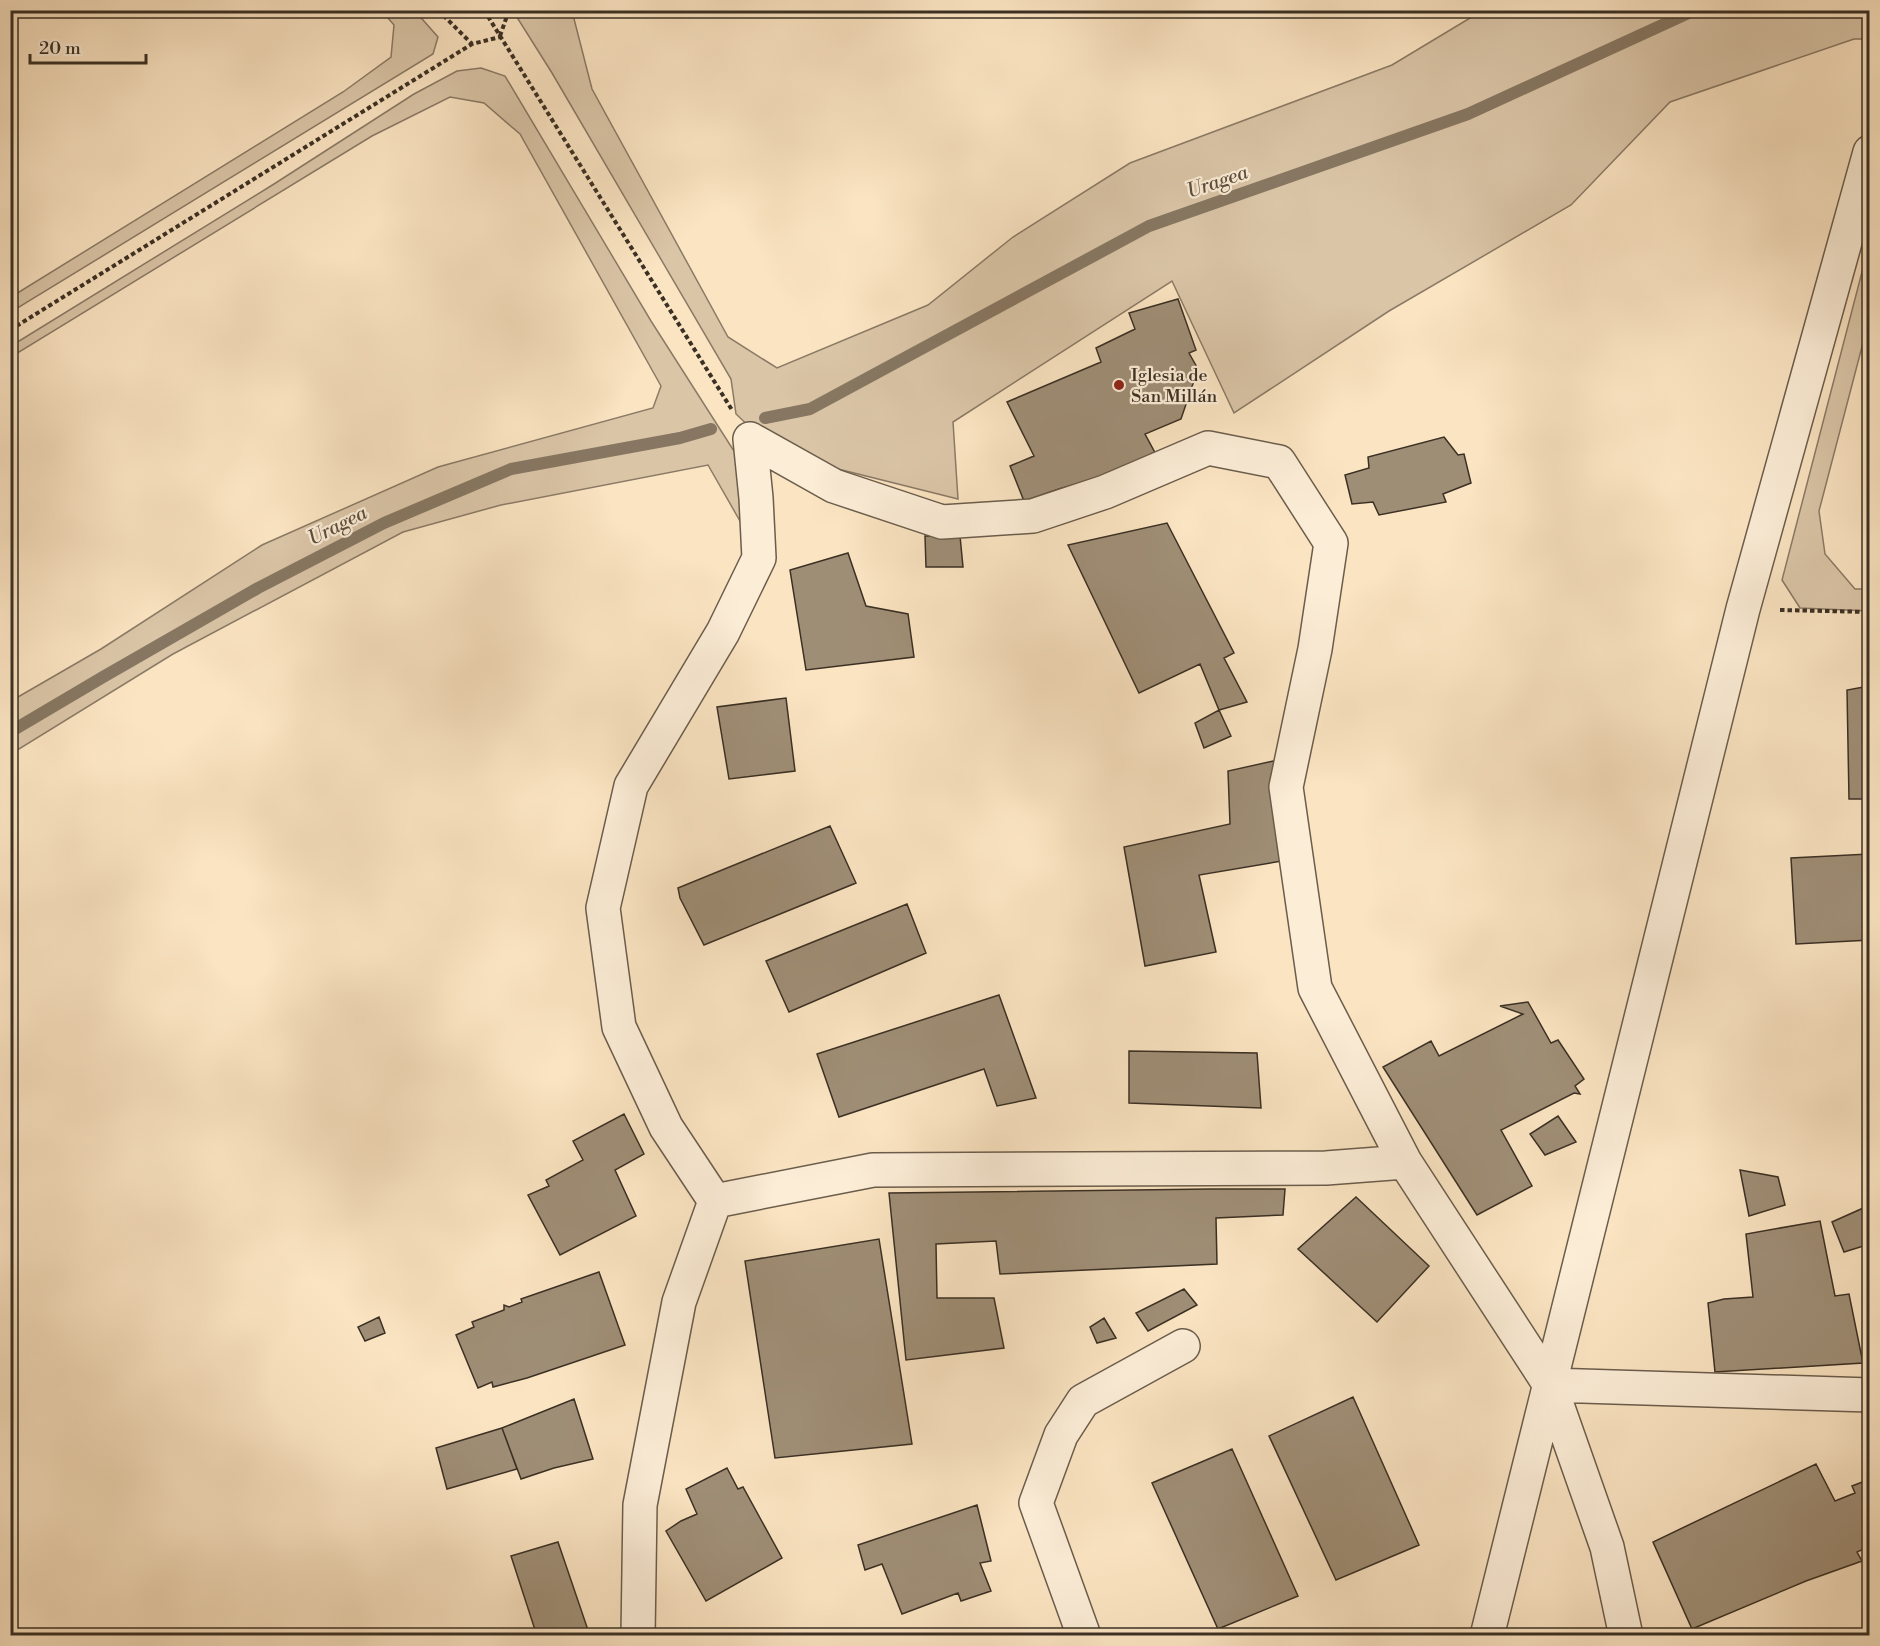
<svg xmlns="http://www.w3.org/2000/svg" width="1880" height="1646" font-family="'Libre Bodoni',serif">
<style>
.green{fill:#dac5a7;stroke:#8a7a66;stroke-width:1.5}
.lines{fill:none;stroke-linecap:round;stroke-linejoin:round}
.stream{stroke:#877762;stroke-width:12}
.building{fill:#9f8e76;stroke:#3b3024;stroke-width:1.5}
.minor-casing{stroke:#6b5d4c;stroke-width:36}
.path{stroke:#3b3024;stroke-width:4;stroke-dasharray:4.5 3;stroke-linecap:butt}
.minor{stroke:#fcedd7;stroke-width:33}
.poi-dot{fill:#8f2418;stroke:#fcedd7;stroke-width:2}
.labels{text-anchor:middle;stroke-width:4.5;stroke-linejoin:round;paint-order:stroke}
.poi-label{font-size:18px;fill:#3b3024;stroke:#fcedd7;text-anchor:start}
.water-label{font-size:20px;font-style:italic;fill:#5b4e3e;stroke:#fcedd7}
</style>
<rect width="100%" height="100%" fill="#fbe4c2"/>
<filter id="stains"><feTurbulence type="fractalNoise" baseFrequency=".00333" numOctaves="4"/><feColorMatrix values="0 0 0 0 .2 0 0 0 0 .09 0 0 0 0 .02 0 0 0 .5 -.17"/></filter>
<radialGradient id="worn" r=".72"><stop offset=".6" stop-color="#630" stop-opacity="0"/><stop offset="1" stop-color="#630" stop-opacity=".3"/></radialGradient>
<!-- green -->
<path class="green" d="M 382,11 L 415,11 L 438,37 L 433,54 L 11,312 L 11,297 L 343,92 L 391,57 L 394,25 Z
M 513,11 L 572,11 L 592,89 L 728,337 L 777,368 L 928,305 L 1013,237 L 1130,163 L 1392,65 L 1475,15 L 1490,11 L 1869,11 L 1870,39 L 1854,39 L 1670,102 L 1571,205 L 1389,311 L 1234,413 L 1172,281 L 953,422 L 958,499 L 778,454 L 736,414 L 731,379 L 552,73 Z
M 481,68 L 505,76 L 651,321 L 741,462 L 740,521 L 708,465 L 501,505 L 403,532 L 173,654 L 11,754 L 11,701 L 101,649 L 262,545 L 438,467 L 653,408 L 661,386 L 520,134 L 484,103 L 450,97 L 372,136 L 11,357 L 11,346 L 274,184 L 414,94 L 457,71 Z
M 1869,245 L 1869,320 L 1819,511 L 1825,554 L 1855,589 L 1869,589 L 1869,611 L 1800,608 L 1782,580 Z"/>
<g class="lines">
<!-- stream -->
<path class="stream" d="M 765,418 L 810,409 L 1149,226 L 1468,114 L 1695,10
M 10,732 L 103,677 L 258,588 L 384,523 L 511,469 L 680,438 L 711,429"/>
</g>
<!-- building -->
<path class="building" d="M 1178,299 L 1196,350 L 1189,353 L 1198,369 L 1181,419 L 1145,434 L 1159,460 L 1059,489 L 1024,501 L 1010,466 L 1034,456 L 1007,402 L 1101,362 L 1096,348 L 1135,329 L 1129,313 Z
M 1444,437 L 1458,455 L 1464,454 L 1471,483 L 1443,494 L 1446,502 L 1379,515 L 1373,502 L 1352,504 L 1345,475 L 1369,468 L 1368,457 Z
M 1167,523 L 1234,653 L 1224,658 L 1247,702 L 1219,710 L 1200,664 L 1139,693 L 1068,545 Z
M 925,536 L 960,536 L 963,567 L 926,567 Z
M 848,553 L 866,606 L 908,614 L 914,657 L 806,670 L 790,570 Z
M 1870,683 L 1870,799 L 1849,799 L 1847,690 L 1869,686 Z
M 786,698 L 795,771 L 729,779 L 717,707 Z
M 1219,710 L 1231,736 L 1204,748 L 1195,723 Z
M 1278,760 L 1288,860 L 1199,875 L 1216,952 L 1145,966 L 1124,847 L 1230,824 L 1228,771 Z
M 830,826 L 856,883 L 704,945 L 680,898 L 678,888 Z
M 1869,854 L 1870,940 L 1796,944 L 1791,858 Z
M 907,904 L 926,953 L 789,1012 L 766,961 Z
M 999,995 L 1036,1098 L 997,1106 L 984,1069 L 839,1117 L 817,1054 Z
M 1528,1002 L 1551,1043 L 1558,1040 L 1584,1079 L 1575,1086 L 1580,1094 L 1574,1093 L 1501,1130 L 1532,1186 L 1477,1215 L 1383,1067 L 1431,1041 L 1439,1056 L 1523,1014 L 1500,1006 Z
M 1129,1051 L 1257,1053 L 1261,1108 L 1129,1103 Z
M 624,1114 L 644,1154 L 615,1170 L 636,1216 L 560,1255 L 528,1195 L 549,1186 L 546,1180 L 583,1160 L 573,1141 Z
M 1558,1116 L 1576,1142 L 1545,1155 L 1530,1134 Z
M 1740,1170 L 1778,1177 L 1785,1205 L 1749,1216 Z
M 1211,1189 L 1285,1189 L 1283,1215 L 1216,1218 L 1217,1264 L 1000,1274 L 996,1241 L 936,1244 L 937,1298 L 994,1298 L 1004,1348 L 906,1360 L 889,1193 Z
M 1356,1197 L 1429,1266 L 1377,1322 L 1298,1249 Z
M 1870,1205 L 1870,1244 L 1844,1252 L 1832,1222 Z
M 1820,1221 L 1835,1296 L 1849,1294 L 1863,1363 L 1715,1372 L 1708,1303 L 1724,1299 L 1753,1297 L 1746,1234 Z
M 879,1239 L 912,1444 L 775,1458 L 745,1261 Z
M 599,1272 L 625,1345 L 527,1378 L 493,1387 L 492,1382 L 478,1388 L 456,1335 L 474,1327 L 472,1322 L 504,1310 L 504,1305 L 509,1307 L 522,1302 L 521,1299 Z
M 1184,1289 L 1197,1305 L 1148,1331 L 1136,1313 Z
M 379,1317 L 385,1333 L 365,1341 L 358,1327 Z
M 1104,1318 L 1116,1338 L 1097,1343 L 1090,1327 Z
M 1353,1397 L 1419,1545 L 1336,1580 L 1269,1436 Z
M 574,1399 L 593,1459 L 554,1468 L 521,1479 L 502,1428 Z
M 502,1428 L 517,1469 L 447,1489 L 436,1448 Z
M 1232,1449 L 1298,1596 L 1218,1629 L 1152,1483 Z
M 1816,1464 L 1835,1501 L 1855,1493 L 1852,1486 L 1870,1479 L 1870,1546 L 1857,1552 L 1862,1561 L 1806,1581 L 1692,1629 L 1653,1542 Z
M 727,1468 L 738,1489 L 743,1487 L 782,1558 L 706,1601 L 666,1531 L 681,1521 L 697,1514 L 686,1489 Z
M 977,1505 L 991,1561 L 980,1563 L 991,1591 L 961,1601 L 958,1593 L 902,1614 L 882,1564 L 865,1570 L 858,1545 Z
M 558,1542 L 590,1636 L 537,1636 L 511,1556 Z"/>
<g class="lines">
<!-- minor casing -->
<g class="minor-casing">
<path id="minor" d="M 750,439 L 834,486 L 942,522 L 1033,516 L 1105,492 L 1208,448 L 1279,462 L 1331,543 L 1315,649 L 1286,787 L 1315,988 L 1405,1162 L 1550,1385 L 1607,1547 L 1626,1636
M 715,1201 L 666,1127 L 619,1027 L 603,908 L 631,786 L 723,632 L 759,558 L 756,498 L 750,439
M 715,1201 L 873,1170 L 1326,1168 L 1405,1162
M 1550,1385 L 1870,1395
M 638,1636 L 640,1505 L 679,1302 L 715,1201
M 1084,1636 L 1036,1503 L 1061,1435 L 1083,1401 L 1183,1346
M 1487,1636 L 1743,609 L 1870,152"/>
</g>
<!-- path -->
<path class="path" d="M 438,10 L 472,44 L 500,37
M 484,10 L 732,410
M 500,36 L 509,10
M 10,330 L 472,44
M 1780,610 L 1870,612"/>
<!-- minor -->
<use href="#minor" class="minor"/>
</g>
<!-- markers -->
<circle class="poi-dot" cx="1119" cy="385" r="6"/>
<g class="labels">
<!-- poi labels -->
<g class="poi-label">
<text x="1131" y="381">Iglesia de<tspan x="1131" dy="21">San Millán</tspan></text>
</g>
<!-- water labels -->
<g class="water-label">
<text transform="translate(1217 181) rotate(-19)" y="7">Uragea</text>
<text transform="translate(337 525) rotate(-27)" y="7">Uragea</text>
</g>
</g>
<!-- margin -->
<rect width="1880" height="1646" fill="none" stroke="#fbe4c2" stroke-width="36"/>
<rect x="12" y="12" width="1856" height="1622" fill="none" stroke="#3b3024" stroke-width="3"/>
<rect x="18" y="18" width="1844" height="1610" fill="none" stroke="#3b3024" stroke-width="1.5"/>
<!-- scale -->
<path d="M30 54v9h116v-9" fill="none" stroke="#3b3024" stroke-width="3"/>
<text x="39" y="54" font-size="18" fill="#3b3024" stroke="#fcedd7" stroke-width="4.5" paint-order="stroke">20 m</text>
<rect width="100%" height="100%" filter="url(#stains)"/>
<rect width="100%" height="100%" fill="url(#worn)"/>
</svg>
